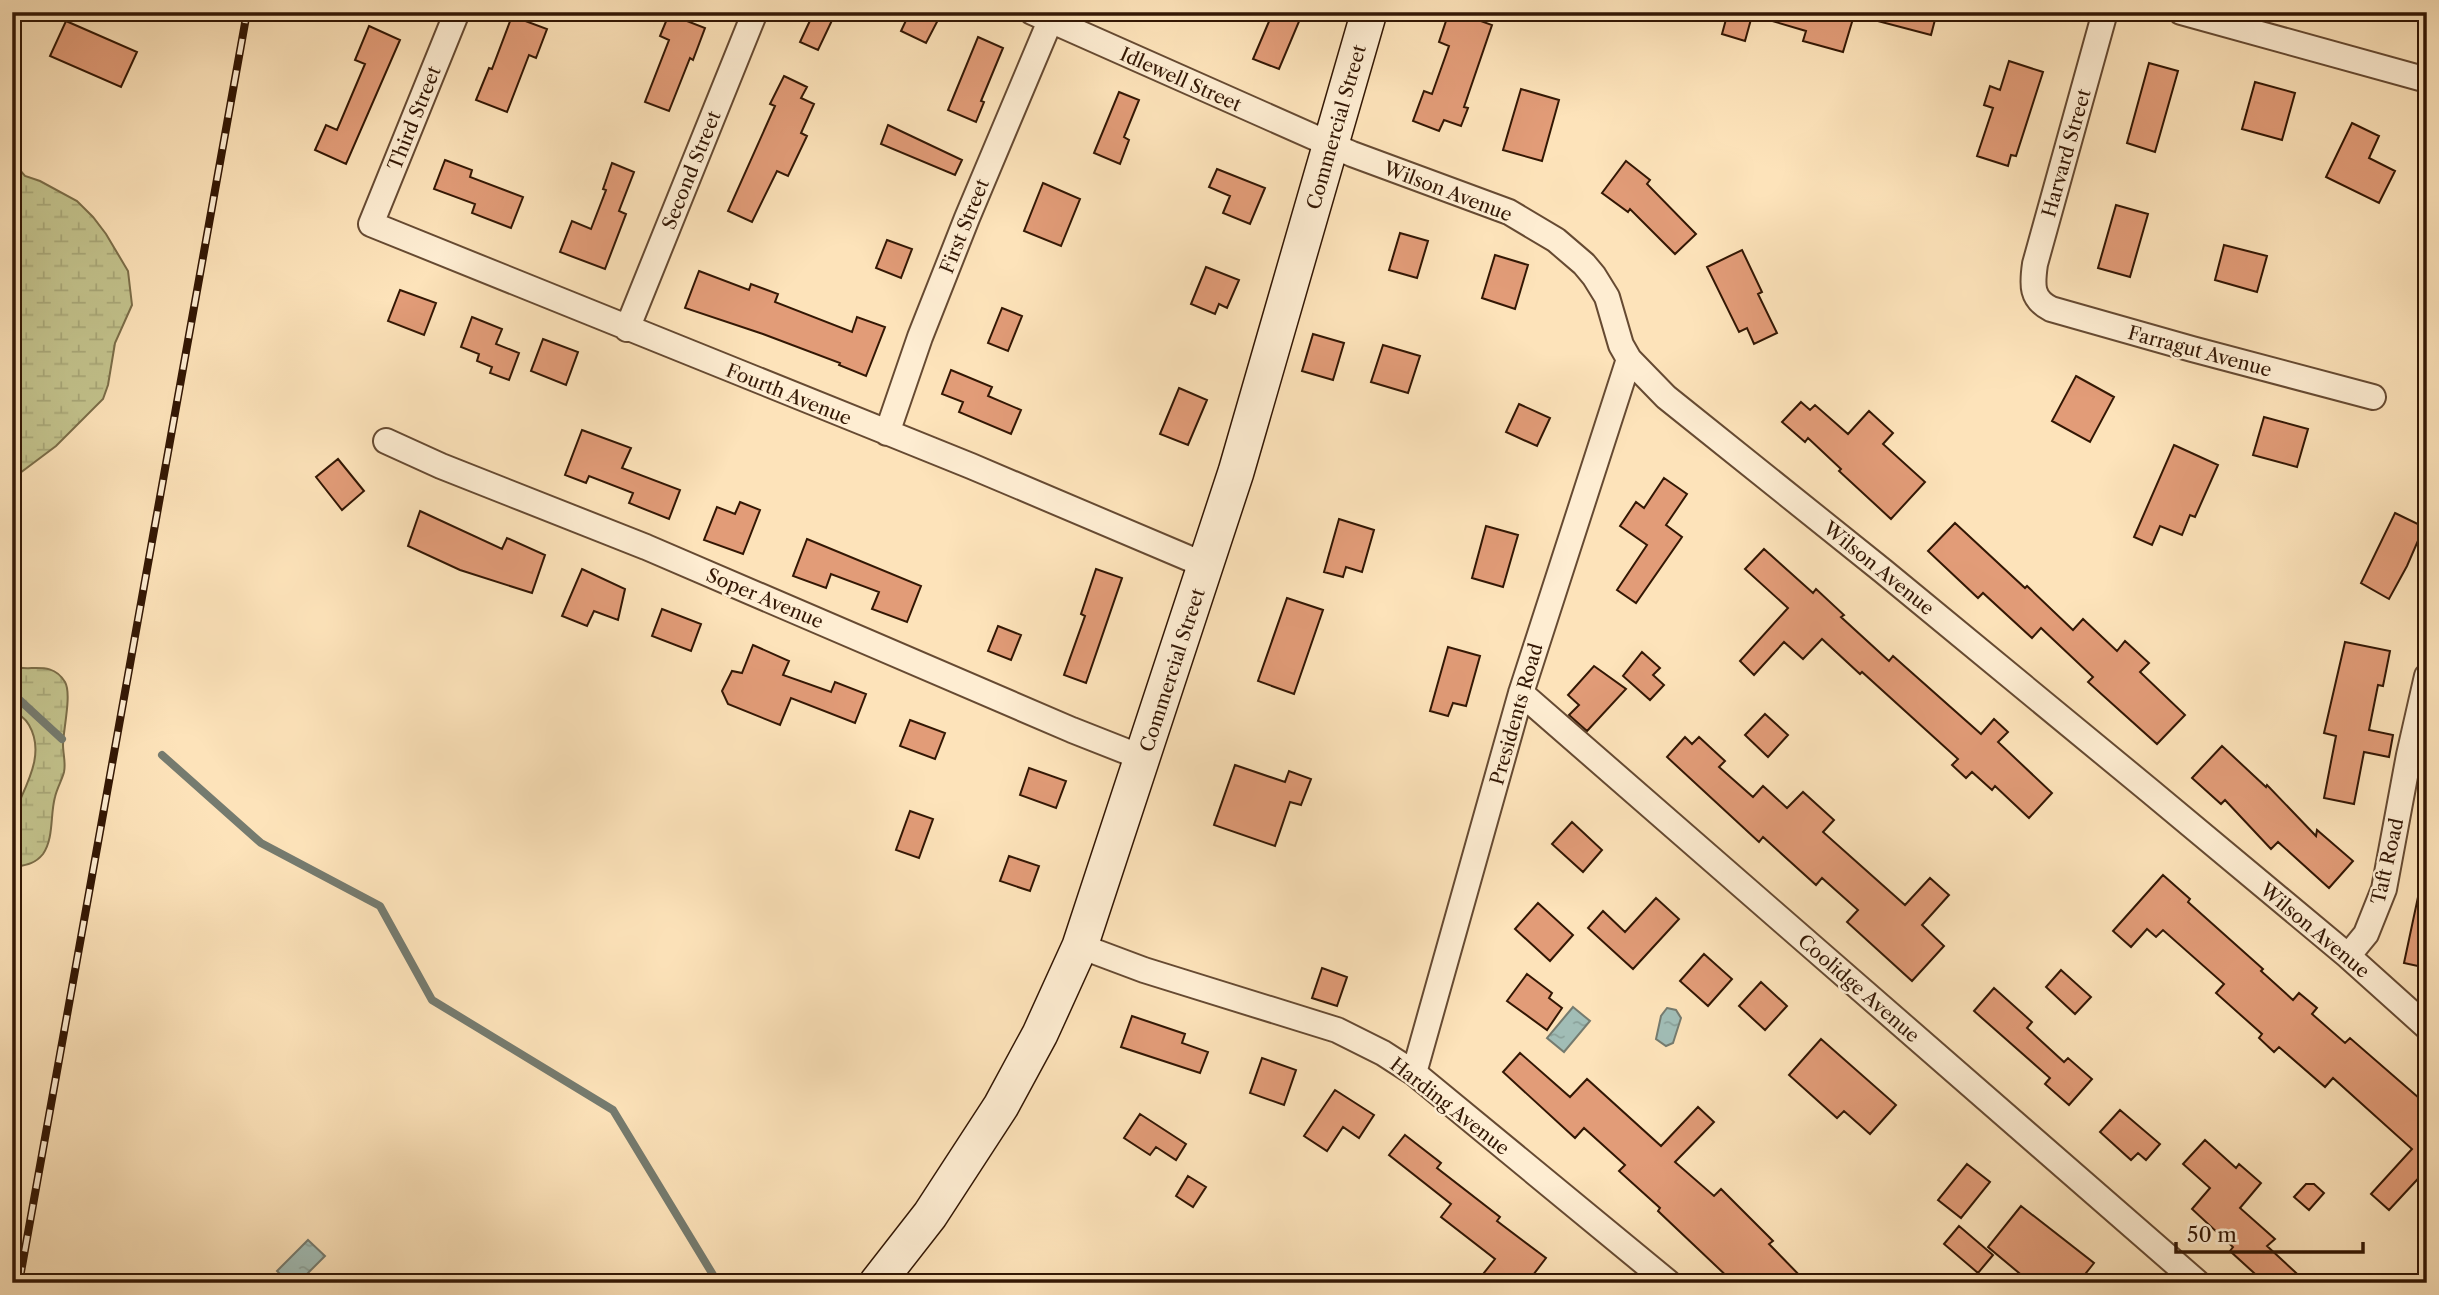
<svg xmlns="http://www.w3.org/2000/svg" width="2439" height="1295" font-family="'Libre Caslon Text',serif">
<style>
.wetland{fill:url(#wetland-marsh);stroke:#7b6d48;stroke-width:2}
.water{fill:url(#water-ripples);stroke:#757b6f;stroke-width:2}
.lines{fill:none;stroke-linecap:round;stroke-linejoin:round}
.stream{stroke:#757b6f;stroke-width:8}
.building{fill:#e29c78;stroke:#331704;stroke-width:2}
.minor-casing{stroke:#664a32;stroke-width:28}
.secondary-casing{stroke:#331704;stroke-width:38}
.minor{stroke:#feedd2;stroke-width:24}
.secondary{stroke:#feedd2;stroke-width:35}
.rail-casing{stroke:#331704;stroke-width:8}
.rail{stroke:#feedd2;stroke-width:5;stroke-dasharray:16;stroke-linecap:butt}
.labels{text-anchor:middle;stroke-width:5;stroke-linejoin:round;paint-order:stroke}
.street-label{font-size:19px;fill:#331704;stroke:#feedd2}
</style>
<defs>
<pattern id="wetland-marsh" width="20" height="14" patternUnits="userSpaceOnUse" patternTransform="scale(1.75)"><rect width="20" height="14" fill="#c3c38d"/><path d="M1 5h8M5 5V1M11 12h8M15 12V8" fill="none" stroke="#a8a778"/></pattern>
<pattern id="water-ripples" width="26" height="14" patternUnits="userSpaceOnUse" patternTransform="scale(1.75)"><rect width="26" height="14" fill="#a1bdb6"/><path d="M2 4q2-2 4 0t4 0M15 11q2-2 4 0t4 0" fill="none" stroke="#8ba29b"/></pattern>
</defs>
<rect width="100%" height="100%" fill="#fde3ba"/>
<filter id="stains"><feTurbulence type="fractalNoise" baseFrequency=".00286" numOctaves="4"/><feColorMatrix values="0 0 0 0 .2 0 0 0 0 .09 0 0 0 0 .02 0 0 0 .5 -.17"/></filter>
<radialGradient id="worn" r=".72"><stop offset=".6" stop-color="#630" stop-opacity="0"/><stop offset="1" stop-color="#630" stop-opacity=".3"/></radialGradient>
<!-- wetland -->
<path class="wetland" d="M 12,161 L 25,176 L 40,181 L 77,201 L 93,217 L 106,234 L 128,271 L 132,305 L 115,343 L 108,385 L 103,399 L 56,446 L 12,479 Z
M 12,666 C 29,673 51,659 65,682 C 72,694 63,731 63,745 C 63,754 66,763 64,772 C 62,780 57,788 55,797 C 50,815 54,838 43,854 C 35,864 26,865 15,867 L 12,866 C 12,852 8,830 13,817 C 23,789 47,756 29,725 C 25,718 19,714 12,713 Z"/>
<!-- water -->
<path class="water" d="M 1573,1007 L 1590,1021 L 1564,1052 L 1547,1038 Z
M 1667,1008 L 1676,1010 L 1681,1018 L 1673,1043 L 1666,1046 L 1656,1039 L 1661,1016 Z
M 308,1240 L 325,1256 L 298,1283 L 289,1283 L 277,1271 Z"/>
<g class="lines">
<!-- stream -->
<path class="stream" d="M 12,693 L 62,739
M 162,755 L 261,843 L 380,906 L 432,1000 L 613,1110 L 718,1283"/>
</g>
<!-- building -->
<path class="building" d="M 814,12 L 836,12 L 818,50 L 800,42 Z
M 910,12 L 923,12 L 938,20 L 926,43 L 901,31 Z
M 1273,12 L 1303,12 L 1279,69 L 1253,59 Z
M 1449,12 L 1456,12 L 1492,25 L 1464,107 L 1468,108 L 1461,126 L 1444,120 L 1439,131 L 1413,121 L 1424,91 L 1432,94 L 1449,46 L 1439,42 Z
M 1728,12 L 1753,12 L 1745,41 L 1722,34 Z
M 1763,12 L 1855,12 L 1843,52 L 1803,41 L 1806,31 L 1762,18 Z
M 1870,12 L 1937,12 L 1931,35 L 1870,19 Z
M 669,14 L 705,28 L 693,60 L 690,58 L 669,111 L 645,102 L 669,40 L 660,36 Z
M 512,16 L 547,29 L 536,58 L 529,55 L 507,112 L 476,100 L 489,68 L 492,69 Z
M 66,21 L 137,52 L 121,87 L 50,56 Z
M 369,26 L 400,40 L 346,164 L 315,150 L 326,125 L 337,130 L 365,64 L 355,60 Z
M 978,37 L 1003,48 L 981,101 L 984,102 L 976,122 L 948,110 Z
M 2009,61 L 2043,72 L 2016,156 L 2011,155 L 2008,166 L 1977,156 L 1993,108 L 1984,105 L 1990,86 L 2000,90 Z
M 2149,63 L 2178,71 L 2155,152 L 2127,143 Z
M 784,76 L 807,87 L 801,98 L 814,104 L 801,133 L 807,136 L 788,176 L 777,171 L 752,222 L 728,211 L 775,106 L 770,104 Z
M 2255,82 L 2295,93 L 2282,140 L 2242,129 Z
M 1521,89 L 1559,100 L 1542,161 L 1503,150 Z
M 1119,92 L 1139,100 L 1124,137 L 1129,140 L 1120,164 L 1094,153 Z
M 2352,123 L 2379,136 L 2369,158 L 2395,171 L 2379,203 L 2326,177 Z
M 888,125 L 962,160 L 955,175 L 881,144 Z
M 445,160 L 472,170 L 470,177 L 523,197 L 511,228 L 472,213 L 475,204 L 434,189 Z
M 1626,161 L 1650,180 L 1647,184 L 1696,234 L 1675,254 L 1630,209 L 1628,212 L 1602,193 Z
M 612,163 L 634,172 L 619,211 L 626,214 L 605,269 L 560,252 L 572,221 L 591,229 L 606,190 L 603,189 Z
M 1217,169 L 1265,188 L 1250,224 L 1223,213 L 1230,196 L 1209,187 Z
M 1043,183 L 1080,199 L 1061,246 L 1024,231 Z
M 2116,205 L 2148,214 L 2130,277 L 2098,268 Z
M 1400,233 L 1428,241 L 1417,278 L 1389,270 Z
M 887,240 L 912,249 L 901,278 L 876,268 Z
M 2224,245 L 2267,256 L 2257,292 L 2215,280 Z
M 1742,250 L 1762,292 L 1758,294 L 1777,333 L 1754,344 L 1747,328 L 1739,332 L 1707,267 Z
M 1495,255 L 1528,265 L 1515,309 L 1482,298 Z
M 1206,267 L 1239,280 L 1227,308 L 1219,304 L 1215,314 L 1191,304 Z
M 699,271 L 749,290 L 751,284 L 778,294 L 775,302 L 852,332 L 857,317 L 885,327 L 866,376 L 839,365 L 840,363 L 763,334 L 685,308 Z
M 400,290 L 436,303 L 424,335 L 388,321 Z
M 1002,308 L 1022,316 L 1008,351 L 988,343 Z
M 472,317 L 502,329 L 496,344 L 519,353 L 509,380 L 490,373 L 492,367 L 477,361 L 479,354 L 461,347 Z
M 1313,334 L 1344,343 L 1333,380 L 1302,371 Z
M 543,339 L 578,352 L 566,385 L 531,371 Z
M 1383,345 L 1420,356 L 1408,393 L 1371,382 Z
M 951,370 L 992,387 L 988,396 L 1021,410 L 1011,434 L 959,412 L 963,402 L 942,394 Z
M 2076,376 L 2114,397 L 2090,442 L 2052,421 Z
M 1179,388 L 1207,400 L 1188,445 L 1160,434 Z
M 1801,402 L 1810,410 L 1815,405 L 1848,434 L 1869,411 L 1893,433 L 1883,444 L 1925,482 L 1891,519 L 1839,471 L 1841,469 L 1808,438 L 1805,442 L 1782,422 Z
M 1519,404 L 1550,418 L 1537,446 L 1506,432 Z
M 2264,417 L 2308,429 L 2297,467 L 2253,455 Z
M 582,430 L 631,448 L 622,468 L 680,490 L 669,519 L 629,503 L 633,493 L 589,476 L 586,483 L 565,475 Z
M 2174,445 L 2218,465 L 2195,517 L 2190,515 L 2182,535 L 2160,526 L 2152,545 L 2134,537 Z
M 338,459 L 364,491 L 342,510 L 316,477 Z
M 1664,478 L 1687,494 L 1666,525 L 1682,537 L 1636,603 L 1617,590 L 1647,545 L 1620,526 L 1636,502 L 1644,508 Z
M 740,502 L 760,510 L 743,554 L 704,540 L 717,507 L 735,514 Z
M 420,511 L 502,549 L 507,538 L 545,555 L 532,593 L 460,570 L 408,546 Z
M 2395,513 L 2424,527 L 2407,566 L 2389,599 L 2361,583 Z
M 1339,519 L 1374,530 L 1362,572 L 1346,567 L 1343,577 L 1324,572 Z
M 1955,523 L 2025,588 L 2027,586 L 2073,630 L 2083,619 L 2117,651 L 2125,641 L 2149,663 L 2140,672 L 2185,715 L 2157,744 L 2088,682 L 2093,677 L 2041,628 L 2032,638 L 1983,593 L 1978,598 L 1928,551 Z
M 1486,526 L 1518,535 L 1503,587 L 1472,578 Z
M 807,539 L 921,586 L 907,622 L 872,609 L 879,592 L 831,574 L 826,588 L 793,576 Z
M 1764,549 L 1813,593 L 1816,589 L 1844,615 L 1841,617 L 1889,661 L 1893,656 L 1981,734 L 1994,719 L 2008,732 L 1998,742 L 2052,793 L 2029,818 L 1995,786 L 1992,790 L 1972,772 L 1966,778 L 1952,765 L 1958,759 L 1862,672 L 1860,674 L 1822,639 L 1803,659 L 1784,642 L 1754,675 L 1740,661 L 1788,608 L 1745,569 Z
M 582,569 L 625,589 L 618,620 L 594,611 L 587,626 L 562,616 Z
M 1096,569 L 1122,578 L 1086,683 L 1064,675 L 1085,616 L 1081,614 Z
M 1287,598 L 1323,610 L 1294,694 L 1258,681 Z
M 662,609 L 701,624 L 691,651 L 652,636 Z
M 998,626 L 1021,635 L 1011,660 L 988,651 Z
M 2345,642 L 2390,651 L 2383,686 L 2378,685 L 2369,730 L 2393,735 L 2389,757 L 2364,752 L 2354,804 L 2324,798 L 2336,736 L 2324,733 Z
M 753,645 L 789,661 L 783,675 L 831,692 L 835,682 L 866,694 L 855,723 L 791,698 L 780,725 L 728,704 L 722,691 L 732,671 L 742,673 Z
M 1448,647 L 1480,656 L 1466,706 L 1453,703 L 1448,716 L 1430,711 Z
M 1642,652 L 1660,668 L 1653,675 L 1664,685 L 1650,700 L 1623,676 Z
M 1594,666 L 1626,689 L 1587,731 L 1569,715 L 1579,705 L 1568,695 Z
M 1765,714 L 1788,735 L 1768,757 L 1745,735 Z
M 910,720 L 945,733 L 935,759 L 900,746 Z
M 1685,737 L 1692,744 L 1699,737 L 1725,761 L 1719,767 L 1753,797 L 1763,786 L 1787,808 L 1803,792 L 1834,820 L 1823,832 L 1905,905 L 1930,878 L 1949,895 L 1922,925 L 1944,946 L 1912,981 L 1847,922 L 1858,910 L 1822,878 L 1816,885 L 1763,837 L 1759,842 L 1667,757 Z
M 2222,746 L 2266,787 L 2267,785 L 2316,836 L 2317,830 L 2353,861 L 2329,888 L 2278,842 L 2271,849 L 2225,800 L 2221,804 L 2192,778 Z
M 1235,765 L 1285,782 L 1289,771 L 1311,779 L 1301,805 L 1290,802 L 1275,846 L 1214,825 Z
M 1029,768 L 1066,781 L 1056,808 L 1020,795 Z
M 910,811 L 933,819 L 919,858 L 896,850 Z
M 1572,822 L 1602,850 L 1583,872 L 1552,844 Z
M 1009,856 L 1039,866 L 1030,891 L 1000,881 Z
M 2163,875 L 2190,899 L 2188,902 L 2263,969 L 2261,971 L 2293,1000 L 2299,993 L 2317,1008 L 2312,1014 L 2345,1043 L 2350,1038 L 2427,1105 L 2427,1169 L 2389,1210 L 2371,1194 L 2412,1149 L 2333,1078 L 2325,1087 L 2279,1047 L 2274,1052 L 2259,1038 L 2262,1034 L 2216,993 L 2224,984 L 2163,930 L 2156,937 L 2147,929 L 2131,947 L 2113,931 Z
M 2418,897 L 2427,898 L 2427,968 L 2404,963 Z
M 1656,898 L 1679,919 L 1633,969 L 1588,928 L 1603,911 L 1625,932 Z
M 1538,903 L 1573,935 L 1550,961 L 1515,929 Z
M 1704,954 L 1732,979 L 1708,1006 L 1680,981 Z
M 1322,968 L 1347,977 L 1337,1006 L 1312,998 Z
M 2061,970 L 2091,997 L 2075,1014 L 2046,987 Z
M 1527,974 L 1552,993 L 1549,998 L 1562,1008 L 1547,1030 L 1507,1001 Z
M 1761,982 L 1787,1006 L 1765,1030 L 1739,1006 Z
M 1994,988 L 2032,1022 L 2027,1028 L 2064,1062 L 2068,1058 L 2092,1079 L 2069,1105 L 2045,1084 L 2050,1078 L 1974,1011 Z
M 1132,1016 L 1185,1034 L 1182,1043 L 1208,1052 L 1200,1073 L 1121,1047 Z
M 1821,1039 L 1896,1105 L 1870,1134 L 1844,1111 L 1837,1118 L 1789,1075 Z
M 1520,1053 L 1570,1097 L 1587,1079 L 1661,1146 L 1698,1107 L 1714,1122 L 1675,1162 L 1714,1196 L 1721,1189 L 1773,1241 L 1769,1244 L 1807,1283 L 1734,1283 L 1658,1211 L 1660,1208 L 1619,1171 L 1625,1165 L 1584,1128 L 1575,1138 L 1503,1072 Z
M 1262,1058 L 1296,1070 L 1284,1105 L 1250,1093 Z
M 1335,1090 L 1374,1115 L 1359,1138 L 1343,1127 L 1327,1151 L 1304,1136 Z
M 2120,1110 L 2160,1144 L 2146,1160 L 2138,1153 L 2131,1160 L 2100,1132 Z
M 1140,1114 L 1186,1144 L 1176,1160 L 1156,1147 L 1150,1155 L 1124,1138 Z
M 1405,1135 L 1441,1163 L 1437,1168 L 1500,1217 L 1497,1221 L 1546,1258 L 1527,1283 L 1476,1283 L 1495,1259 L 1441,1217 L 1451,1204 L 1389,1155 Z
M 2205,1140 L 2236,1168 L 2239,1164 L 2261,1183 L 2240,1208 L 2275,1239 L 2267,1246 L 2307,1283 L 2265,1283 L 2230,1251 L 2233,1247 L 2192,1209 L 2210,1188 L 2183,1164 Z
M 1967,1164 L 1990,1182 L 1961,1218 L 1938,1200 Z
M 1188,1176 L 1206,1187 L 1193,1207 L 1176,1196 Z
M 2306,1184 L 2314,1184 L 2324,1193 L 2309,1210 L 2294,1197 Z
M 2021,1206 L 2094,1263 L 2078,1283 L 2031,1283 L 1988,1247 Z
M 1959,1226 L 1993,1255 L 1978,1273 L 1944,1244 Z"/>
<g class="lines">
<!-- minor casing -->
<g class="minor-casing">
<path id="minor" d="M 457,12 L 371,224 L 971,466 L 1207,566
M 1032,12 L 1352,154 L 1509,212 L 1556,240 L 1584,264 L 1594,276 L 1607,297 L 1621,345 L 1629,359 L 1666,397 L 1883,571 L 2150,791 L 2348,956 L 2427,1027
M 2105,12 L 2035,264 C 2032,285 2031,299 2051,309 L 2192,349 L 2373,397
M 2181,12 L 2427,80
M 627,329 L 755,12
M 887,433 L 920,337 L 967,218 L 1050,21
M 386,441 L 441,466 L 646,547 L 1072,730 L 1143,758
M 1521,693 L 2198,1283
M 1080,946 L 1144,970 L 1337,1030 L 1383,1053 L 1414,1073 L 1669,1283
M 2348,956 L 2366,934 L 2384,889 L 2409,755 L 2427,676
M 1414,1073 L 1521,693 L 1629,359"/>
</g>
<!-- secondary casing -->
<g class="secondary-casing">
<path id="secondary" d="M 877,1283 L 930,1215 L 1001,1106 L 1040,1034 L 1080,946 L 1236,472 L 1369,12"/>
</g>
<!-- minor -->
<use href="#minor" class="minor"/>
<!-- secondary -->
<use href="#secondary" class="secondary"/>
<!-- rail casing -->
<g class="rail-casing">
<path id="rail" d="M 19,1283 L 247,12"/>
</g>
<!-- rail -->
<use href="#rail" class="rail"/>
</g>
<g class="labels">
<!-- street labels -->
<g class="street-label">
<text transform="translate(1181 79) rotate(24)" y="7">Idlewell Street</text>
<text transform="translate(414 118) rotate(-68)" y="7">Third Street</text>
<text transform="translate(1336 127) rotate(-74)" y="7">Commercial Street</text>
<text transform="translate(2066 153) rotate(-74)" y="7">Harvard Street</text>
<text transform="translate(691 170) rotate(-68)" y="7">Second Street</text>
<text transform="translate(1448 191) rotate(21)" y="7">Wilson Avenue</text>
<text transform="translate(964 226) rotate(-68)" y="7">First Street</text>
<text transform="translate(2200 351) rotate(15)" y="7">Farragut Avenue</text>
<text transform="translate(789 394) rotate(22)" y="7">Fourth Avenue</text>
<text transform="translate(1879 568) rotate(39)" y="7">Wilson Avenue</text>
<text transform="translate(765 598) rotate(23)" y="7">Soper Avenue</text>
<text transform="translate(1172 670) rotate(-72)" y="7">Commercial Street</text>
<text transform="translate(1516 714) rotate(-74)" y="7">Presidents Road</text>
<text transform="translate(2387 861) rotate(-77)" y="7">Taft Road</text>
<text transform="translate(2315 930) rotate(40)" y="7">Wilson Avenue</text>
<text transform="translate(1859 988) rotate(41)" y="7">Coolidge Avenue</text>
<text transform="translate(1450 1106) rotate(38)" y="7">Harding Avenue</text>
</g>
</g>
<!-- margin -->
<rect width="2439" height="1295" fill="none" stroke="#fde3ba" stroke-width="42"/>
<rect x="14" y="14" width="2411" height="1267" fill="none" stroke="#331704" stroke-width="3.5"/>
<rect x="21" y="21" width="2397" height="1253" fill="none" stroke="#331704" stroke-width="2"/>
<!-- scale -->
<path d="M2176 1242v10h187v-10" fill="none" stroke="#331704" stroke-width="3.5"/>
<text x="2187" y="1242" font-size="21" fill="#331704" stroke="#feedd2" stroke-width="5" paint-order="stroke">50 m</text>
<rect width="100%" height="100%" filter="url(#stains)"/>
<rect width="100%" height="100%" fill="url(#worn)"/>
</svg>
